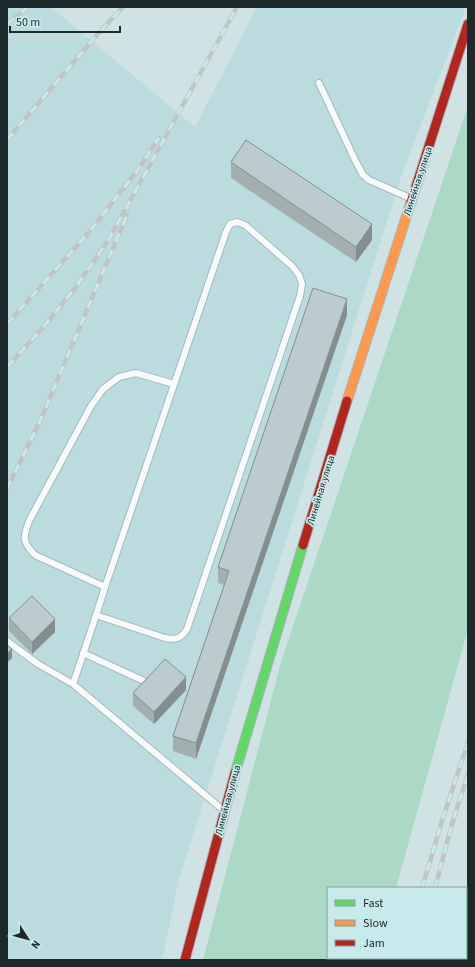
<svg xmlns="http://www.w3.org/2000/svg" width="475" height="967" font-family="'Source Sans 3',sans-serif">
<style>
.built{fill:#bbdcde}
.green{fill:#aadac6}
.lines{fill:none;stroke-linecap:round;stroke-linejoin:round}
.lane-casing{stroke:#a8b7b9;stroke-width:8}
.fast-casing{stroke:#a8b7b9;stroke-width:11}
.slow-casing{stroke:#a8b7b9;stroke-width:11}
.jam-casing{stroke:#a8b7b9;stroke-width:11}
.lane{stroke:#f8fbfb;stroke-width:6}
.fast{stroke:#63d668;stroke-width:9}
.slow{stroke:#ff974d;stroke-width:9}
.jam{stroke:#b3261e;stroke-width:9}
.rail-casing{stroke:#c0c4c5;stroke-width:4.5}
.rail{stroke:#c7eaec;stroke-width:3;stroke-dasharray:9;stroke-linecap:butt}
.wall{fill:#a2afb1}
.shaded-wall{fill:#848e90}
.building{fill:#bccbce;stroke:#848e90}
.labels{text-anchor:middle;stroke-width:3.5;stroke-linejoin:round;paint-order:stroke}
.street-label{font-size:10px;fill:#1d2a2b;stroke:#c7eaec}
</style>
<rect width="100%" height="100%" fill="#cfe2e4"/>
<!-- built -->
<path class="built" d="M 7,7 L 51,7 L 195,127 L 257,7 L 466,7 L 402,174 L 179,879 L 162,960 L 7,960 Z"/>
<!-- green -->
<path class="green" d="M 468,106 L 468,629 L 396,888 L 328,888 L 328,958 L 379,958 L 379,960 L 203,960 L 281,662 Z"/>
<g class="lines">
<!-- lane casing -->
<g class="lane-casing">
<path id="lane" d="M 319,83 L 356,162 L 363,175 L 369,180 L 410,198
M 105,587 L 35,555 C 22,542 23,537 29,521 L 91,406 L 103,389 L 119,377 L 136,373 L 174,384
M 96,615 L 165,638 C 175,640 181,639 187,629 L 300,296 L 302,284 L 299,275 L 292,266 L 245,225 L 237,222 L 230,224 L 226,232 L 105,587 C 95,619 84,652 73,684 L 222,809
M 7,641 L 38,664 L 73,684
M 83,653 L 144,681"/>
</g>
<!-- fast casing -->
<g class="fast-casing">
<path id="fast" d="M 235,773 L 303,545"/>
</g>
<!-- slow casing -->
<g class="slow-casing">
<path id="slow" d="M 347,401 L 411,202"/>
</g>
<!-- jam casing -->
<g class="jam-casing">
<path id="jam" d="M 411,202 L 468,24
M 303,545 L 347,401
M 185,960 L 235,773"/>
</g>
<!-- lane -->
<use href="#lane" class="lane"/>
<!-- fast -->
<use href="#fast" class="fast"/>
<!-- slow -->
<use href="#slow" class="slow"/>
<!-- jam -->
<use href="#jam" class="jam"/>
<!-- rail casing -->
<g class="rail-casing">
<path id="rail" d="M 7,24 L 28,7
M 7,140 L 96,36 L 123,7
M 7,324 L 91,230 L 137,171 L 159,138
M 7,367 L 41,330 L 76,287 L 109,239 L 237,7
M 7,489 L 41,419 L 127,215
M 422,888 L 442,821 L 468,742
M 435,888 L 452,824 L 468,774
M 466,920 L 468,913
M 403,960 L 403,958
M 416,960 L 417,958
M 454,960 L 455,958"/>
</g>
<!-- rail -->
<use href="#rail" class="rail"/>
</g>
<!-- wall -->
<path class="wall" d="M 231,162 L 372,240 L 356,262 L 231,178 Z
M 347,315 L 196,759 L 173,751 L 173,736 L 224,585 L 218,583 L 218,567 Z
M 9,618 L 55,632 L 32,654 L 9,631 Z
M 186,690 L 154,724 L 133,706 L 133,693 Z"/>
<!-- shaded-wall -->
<path class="shaded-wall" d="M 372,224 L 372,240 L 356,262 L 356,247 Z
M 347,299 L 347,315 L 196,759 L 196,743 Z
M 55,619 L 55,632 L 32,654 L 32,642 Z
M 12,649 L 12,658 L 7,663 L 7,654 Z
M 186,677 L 186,690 L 154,724 L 154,712 Z"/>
<!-- building -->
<path class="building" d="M 246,140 L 372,224 L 356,247 L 231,162 Z
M 313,288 L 347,299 L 196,743 L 173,736 L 229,571 L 218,567 Z
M 32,596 L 55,619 L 32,642 L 9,618 Z
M 7,645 L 12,649 L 7,654 Z
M 165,659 L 186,677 L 154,712 L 133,693 Z"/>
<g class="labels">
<!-- street labels -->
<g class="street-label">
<text transform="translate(417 181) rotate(-72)" y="4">Линейная улица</text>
<text transform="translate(320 490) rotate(-73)" y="4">Линейная улица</text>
<text transform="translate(227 800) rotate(-75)" y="4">Линейная улица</text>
</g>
</g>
<!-- border -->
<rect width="475" height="967" fill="none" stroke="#1d2a2b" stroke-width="16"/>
<!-- legend -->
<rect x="327" y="887" width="140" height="72" fill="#c7eaec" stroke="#839d9f"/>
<rect x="335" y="900" width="20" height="6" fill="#63d668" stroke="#839d9f"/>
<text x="363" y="907" font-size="12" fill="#1d2a2b">Fast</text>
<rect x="335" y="920" width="20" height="6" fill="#ff974d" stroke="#839d9f"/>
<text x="363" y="927" font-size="12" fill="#1d2a2b">Slow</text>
<rect x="335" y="940" width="20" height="6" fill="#b3261e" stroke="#839d9f"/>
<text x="363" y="947" font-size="12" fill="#1d2a2b">Jam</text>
<!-- north arrow -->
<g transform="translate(28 939) rotate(126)" stroke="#c7eaec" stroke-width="3" paint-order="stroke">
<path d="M0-3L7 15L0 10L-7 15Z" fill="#1d2a2b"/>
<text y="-6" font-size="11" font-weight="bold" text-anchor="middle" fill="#1d2a2b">N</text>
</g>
<!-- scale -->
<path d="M10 26v6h110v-6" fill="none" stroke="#1d2a2b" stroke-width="2"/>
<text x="16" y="26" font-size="12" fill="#1d2a2b" stroke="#c7eaec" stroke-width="3" paint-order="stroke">50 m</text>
</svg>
